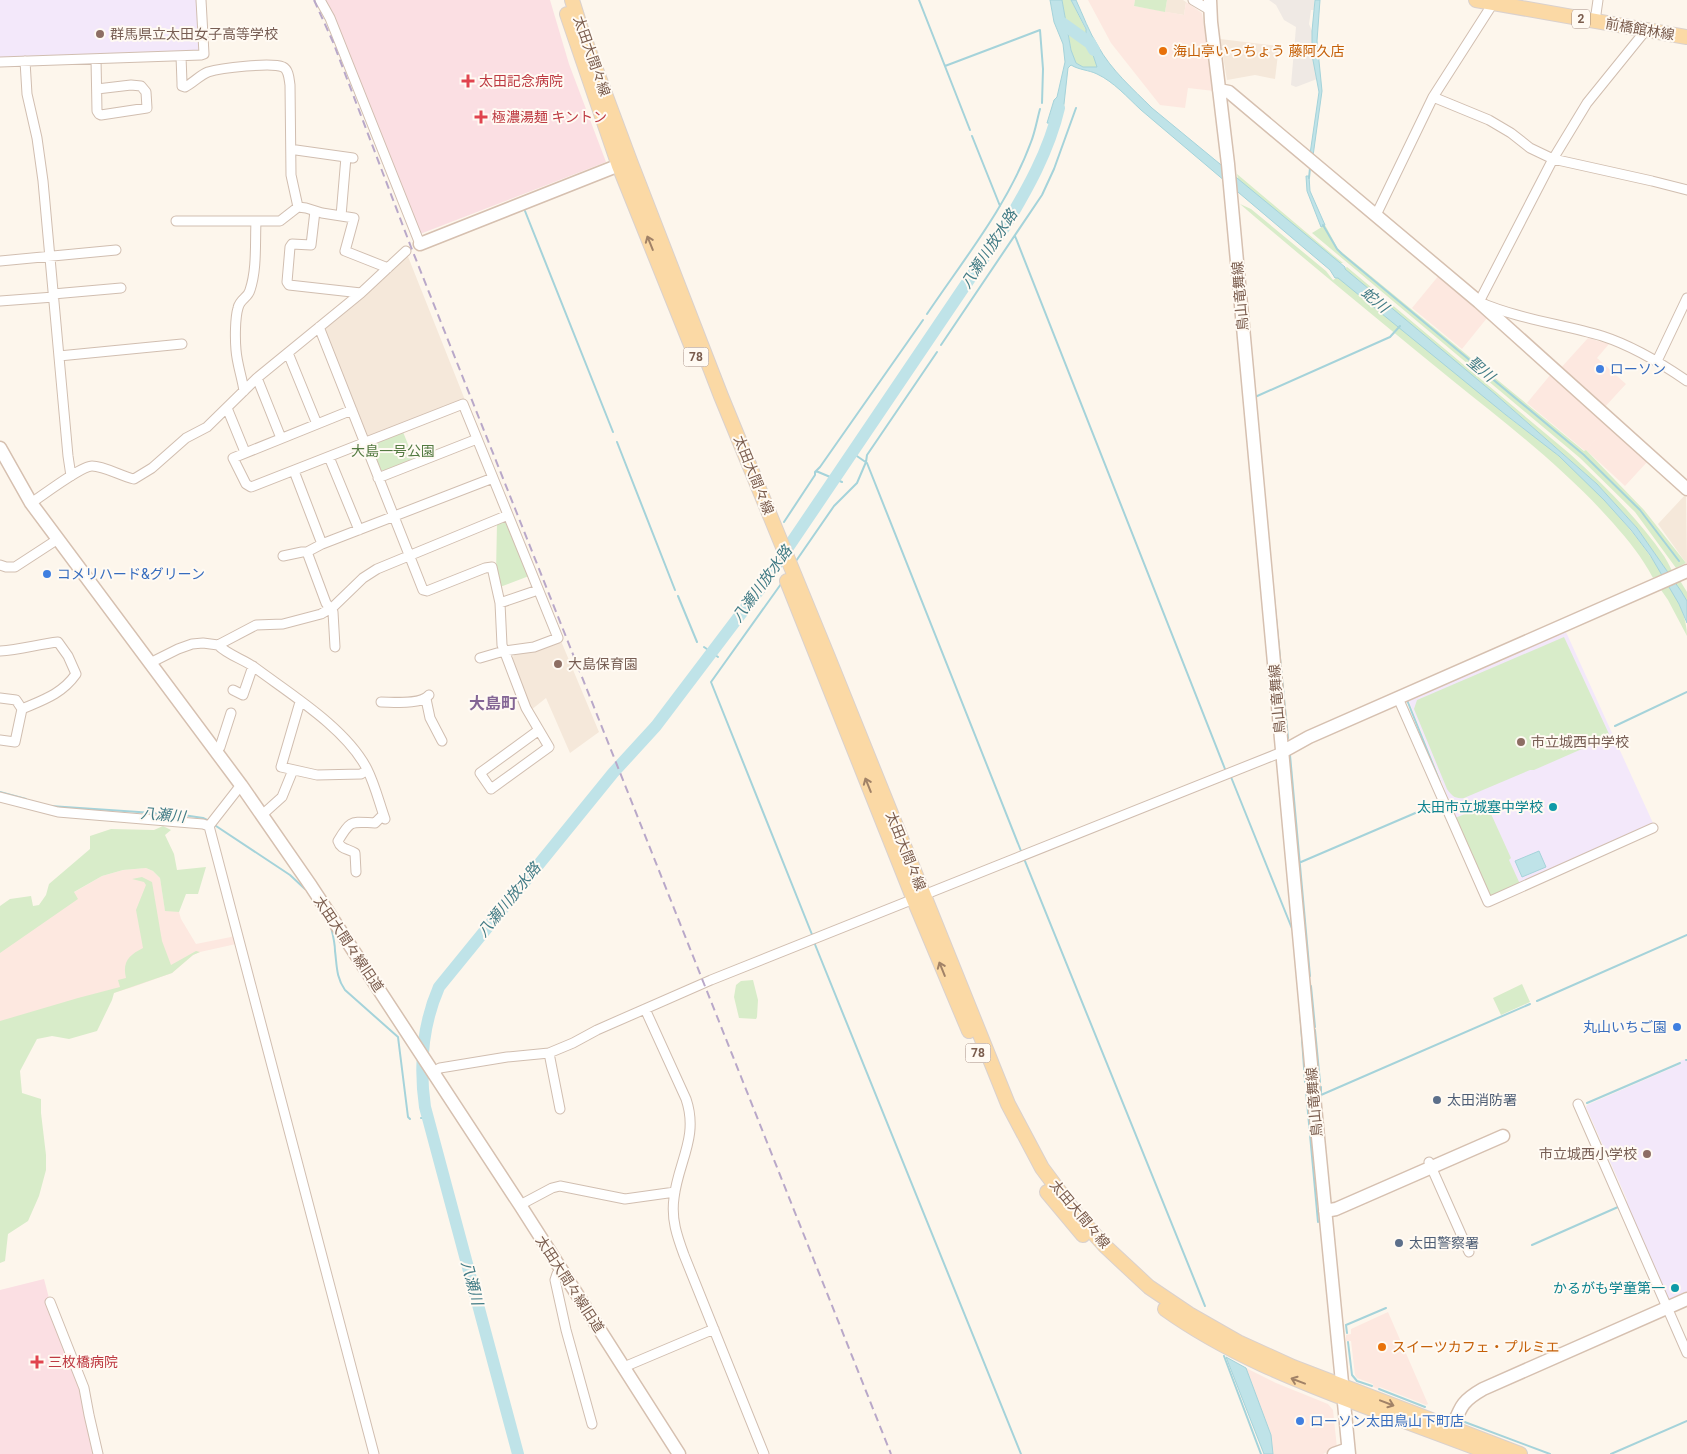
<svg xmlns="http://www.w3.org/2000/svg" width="1687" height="1454" font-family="Roboto,'Noto Sans JP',sans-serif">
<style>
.residential{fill:#f5e8da}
.commercial{fill:#fde8e0}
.industrial{fill:#efe9e4}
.education{fill:#f3e8fa}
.medical{fill:#fbdfe3}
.green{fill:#d8ecc9}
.water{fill:#bfe3e8;stroke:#a5d3da}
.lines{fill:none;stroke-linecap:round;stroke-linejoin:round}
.stream{stroke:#a5d3da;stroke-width:2}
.river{stroke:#bfe3e8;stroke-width:12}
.street-casing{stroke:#d1beb0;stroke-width:11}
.secondary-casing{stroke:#d6c0b0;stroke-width:15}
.primary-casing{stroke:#dad1cd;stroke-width:16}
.street{stroke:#fff;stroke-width:9}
.secondary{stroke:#fff;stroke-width:12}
.primary{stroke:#fbd9a5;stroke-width:14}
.rail{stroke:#b9a8c9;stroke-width:2;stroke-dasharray:8 5;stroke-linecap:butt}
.oneway{stroke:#a18267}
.education-dot{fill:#8d6e63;stroke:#fffaf3;stroke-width:2}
.food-dot{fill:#e8710a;stroke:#fffaf3;stroke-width:2}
.health-dot{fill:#e0444e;stroke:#fffaf3;stroke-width:2}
.shop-dot{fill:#3f7fe0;stroke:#fffaf3;stroke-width:2}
.culture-dot{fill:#0f9aa8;stroke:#fffaf3;stroke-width:2}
.service-dot{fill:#5c6f8a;stroke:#fffaf3;stroke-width:2}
.labels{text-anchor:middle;stroke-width:4;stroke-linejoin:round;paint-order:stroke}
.shield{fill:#fffaf3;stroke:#a28b7f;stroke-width:1}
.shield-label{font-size:12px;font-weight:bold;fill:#7a5c4d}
.street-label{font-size:14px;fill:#7a5c4d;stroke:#fffaf3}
.education-label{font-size:14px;fill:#785e54;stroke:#fffaf3;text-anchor:start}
.food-label{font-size:14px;fill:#c56008;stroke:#fffaf3;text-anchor:start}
.health-label{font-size:14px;fill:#be3a42;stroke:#fffaf3;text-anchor:start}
.shop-label{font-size:14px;fill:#366cbe;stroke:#fffaf3;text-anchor:start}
.park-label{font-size:14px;fill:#537a41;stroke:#fffaf3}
.culture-label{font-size:14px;fill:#0d838f;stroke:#fffaf3;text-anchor:end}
.service-label{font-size:14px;fill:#4e5e75;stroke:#fffaf3;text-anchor:start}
.water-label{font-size:15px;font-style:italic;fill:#437c86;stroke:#fffaf3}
.quarter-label{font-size:16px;font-weight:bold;fill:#846695;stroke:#fffaf3}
</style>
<rect width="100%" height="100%" fill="#fdf6ec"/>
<!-- residential -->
<path class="residential" d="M 1167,0 L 1183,0 L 1186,2 L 1184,15 L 1165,12 Z
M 1220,39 L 1279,46 L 1275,79 L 1255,75 L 1227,80 Z
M 407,254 L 465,400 L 370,437 L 368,437 L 325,330 L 325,325 Z
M 1686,494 L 1687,563 L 1686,563 L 1658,524 Z
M 561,641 L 599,732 L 570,753 L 546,698 L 531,710 L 514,670 L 512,658 L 516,653 Z"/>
<!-- commercial -->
<path class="commercial" d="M 1088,0 L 1135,0 L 1134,6 L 1184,15 L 1186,2 L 1202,13 L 1214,91 L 1188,88 L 1185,108 L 1160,105 L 1111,43 Z
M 1440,274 L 1466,296 L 1471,305 L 1487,318 L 1462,349 L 1412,308 Z
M 1588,338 L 1609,344 L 1597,358 L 1626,384 L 1603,409 L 1559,370 Z
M 1551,374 L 1648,461 L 1625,486 L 1586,450 L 1602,432 L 1585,451 L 1527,403 Z
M 146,868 L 153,871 L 160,878 L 165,910 L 179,912 L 181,919 L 196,944 L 231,937 L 234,935 L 236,944 L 200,952 L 193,955 L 172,973 L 133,987 L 0,1028 L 0,942 L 66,897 L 102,876 L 123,870 Z
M 1388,1312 L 1428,1404 L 1426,1405 L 1380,1387 L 1378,1389 L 1373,1387 L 1373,1384 L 1357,1378 L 1355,1375 L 1351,1341 L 1346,1341 L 1346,1335 L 1351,1334 L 1351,1329 Z
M 1246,1368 L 1276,1383 L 1328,1404 L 1333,1410 L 1337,1448 L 1323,1454 L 1273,1454 L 1271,1435 Z"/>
<!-- industrial -->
<path class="industrial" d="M 1314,0 L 1314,10 L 1311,10 L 1309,24 L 1312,31 L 1312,55 L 1317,79 L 1296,87 L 1291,85 L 1296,27 L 1284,20 L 1276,5 L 1269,0 Z"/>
<!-- education -->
<path class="education" d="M 0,0 L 198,0 L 202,52 L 0,59 Z
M 1564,631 L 1566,632 L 1653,823 L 1652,826 L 1493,896 L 1489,894 L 1447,801 L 1449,800 L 1409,701 L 1410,698 L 1498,660 L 1500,662 L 1504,660 L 1504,657 Z
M 1686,1059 L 1687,1061 L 1687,1293 L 1670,1300 L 1666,1298 L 1626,1204 L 1627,1200 L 1586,1107 L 1587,1105 L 1681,1064 L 1680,1061 Z"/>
<!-- medical -->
<path class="medical" d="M 324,0 L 550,0 L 569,64 L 606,162 L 420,234 Z
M 44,1279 L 50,1302 L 78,1373 L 98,1454 L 0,1454 L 0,1290 Z"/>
<!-- green -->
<path class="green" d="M 1062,0 L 1071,0 L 1086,30 L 1086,35 L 1084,38 L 1090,46 L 1098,68 L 1083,67 L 1076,63 L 1071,50 Z
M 1135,0 L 1167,0 L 1165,12 L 1134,6 Z
M 1237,174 L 1333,255 L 1343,263 L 1338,263 L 1238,180 Z
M 1240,204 L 1251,209 L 1326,271 L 1333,280 L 1338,277 C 1394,323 1451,368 1506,415 C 1523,429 1543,442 1560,457 C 1602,495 1641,537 1670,587 C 1679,603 1687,618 1687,636 L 1668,600 L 1659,587 L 1661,586 L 1655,577 L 1653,578 C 1642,557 1628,540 1613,523 C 1565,469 1508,425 1452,380 C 1381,322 1310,264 1240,204 Z
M 1325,225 L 1338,249 L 1584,451 L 1586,450 L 1644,510 L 1686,563 L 1676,568 L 1635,512 L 1580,458 L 1312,233 Z
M 1347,267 L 1570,454 C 1604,485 1637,517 1664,556 C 1669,564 1672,571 1676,579 L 1679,579 L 1687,592 L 1687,601 L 1681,591 L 1637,528 L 1597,484 L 1496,395 L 1344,269 Z
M 403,432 L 414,459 L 384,471 L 381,470 L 372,448 L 373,443 Z
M 504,521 L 508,522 L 529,576 L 500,587 L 496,573 L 497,523 Z
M 1564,637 L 1609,734 L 1607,738 L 1534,770 L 1530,770 L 1464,798 C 1455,799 1452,796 1447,789 L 1414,709 L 1417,700 Z
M 1487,805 L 1511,858 L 1509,860 L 1520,884 L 1493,896 L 1489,894 L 1455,818 Z
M 163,826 L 171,830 L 165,835 L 174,854 L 177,870 L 206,867 L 198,894 L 186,894 L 179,912 L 165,911 L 160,878 L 153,871 L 146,868 L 123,870 L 102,876 L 74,892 L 78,899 L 0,953 L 0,906 L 10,899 L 31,896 L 33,906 L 39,905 L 46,895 L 49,884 L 90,849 L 90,836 L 111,829 L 154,830 Z
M 142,877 L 152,882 L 162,941 L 171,965 L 196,951 L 200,952 L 193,955 L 172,973 L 114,993 L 112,1000 L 97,1031 L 69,1039 L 52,1036 L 37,1039 L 20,1071 L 22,1093 L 41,1099 L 41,1113 L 46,1155 L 46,1170 L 39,1196 L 28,1221 L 8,1234 L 5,1261 L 0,1263 L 0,1021 L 78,998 L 120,987 L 118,980 L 126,978 C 122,962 129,955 143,948 L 136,910 L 146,885 L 144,882 L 132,879 Z
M 753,980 L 758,1000 L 757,1017 L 756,1019 L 739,1018 L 734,997 L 736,985 L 741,981 Z
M 1522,984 L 1530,1002 L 1501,1015 L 1493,998 Z"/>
<!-- water -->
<path class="water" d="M 1050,0 L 1062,0 L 1071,50 L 1076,63 L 1083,67 L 1097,67 L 1090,46 L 1084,38 L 1086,35 L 1086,29 L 1071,0 L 1076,0 C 1083,15 1089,32 1098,46 C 1111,70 1133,89 1152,108 L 1345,267 L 1345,269 L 1496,395 L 1597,484 L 1637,528 L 1681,591 L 1687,601 L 1687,623 L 1679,604 L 1650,555 L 1631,530 L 1604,500 L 1559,456 L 1506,415 L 1338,278 L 1335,278 L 1330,270 L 1141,110 C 1127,97 1114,82 1097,74 C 1089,70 1079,70 1071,65 L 1068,68 L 1064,104 L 1059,124 L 1047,123 L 1054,100 L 1057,97 L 1065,62 L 1063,44 L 1054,22 Z
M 1315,0 L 1320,0 L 1317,41 L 1322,91 L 1313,156 L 1310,154 L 1319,92 L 1312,55 L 1312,31 Z
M 1306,176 L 1309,176 L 1310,191 L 1325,225 L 1321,227 L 1307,191 Z
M 1539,851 L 1546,867 L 1522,877 L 1515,861 Z
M 1226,1357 L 1246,1368 L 1271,1435 L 1273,1454 L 1264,1454 Z"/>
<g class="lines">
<!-- stream -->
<path class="stream" d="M 919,0 L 970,130
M 945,66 L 1040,30 L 1043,69 L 1042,103
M 972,136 L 1000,206
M 1309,178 L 1310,168
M 525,211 L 613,432
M 1323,225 L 1337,249 L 1342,254 L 1584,455 L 1640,510 L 1679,561
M 1015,236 L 1225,769
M 927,314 C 964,259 1008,205 1031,142 C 1035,132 1037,120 1040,109
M 941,345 L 1042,195 L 1054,169 L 1076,108
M 1255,397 L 1390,337 L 1400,326
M 617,442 L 675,590
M 851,452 L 867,463 L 1021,851
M 816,471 L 842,482
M 784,522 L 815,475 L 815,472 L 820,467 L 923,320
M 796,561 L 834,506 L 857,483 L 866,462 L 867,455 L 937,352
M 781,584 L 711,682 L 813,937
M 1273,588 L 1288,738
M 678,596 L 697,642
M 704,647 L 718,657
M 1407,700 L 1440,782
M 1615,726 L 1687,692
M 1290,755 L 1310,976
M 1231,777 L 1293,931
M 0,792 L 26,799
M 50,806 L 183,815 L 203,818 L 209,821
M 213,824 L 290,875 L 305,889
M 1025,861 L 1205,1306
M 1301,862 L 1441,802
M 331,927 C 333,935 335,943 335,951 C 337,966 336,977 345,990 L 398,1037 L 408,1117 L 410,1119
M 814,942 L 1021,1454
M 1311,986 L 1315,1027
M 1537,1001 L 1687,935
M 1300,1010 L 1305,1082
M 1315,1030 L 1320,1082
M 1686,1060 L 1687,1060
M 1321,1087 L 1321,1095 L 1530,1004
M 1306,1091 L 1318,1222
M 1587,1103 L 1680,1063
M 421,1118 L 427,1118
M 1532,1245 L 1618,1207
M 1347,1333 L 1346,1325 L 1386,1308
M 1348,1342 L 1352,1375 L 1357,1381 L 1372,1386
M 1224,1356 L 1261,1454
M 1379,1389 L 1425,1407
M 1462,1421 L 1550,1454
M 1611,1454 L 1687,1421"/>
<!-- river -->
<path class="river" d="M 1062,23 L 1090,43 L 1094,50
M 518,1454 L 425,1107 C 419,1065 422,1026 439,987 L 613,773 L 656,726 L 762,586 L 1004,228 C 1027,190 1049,151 1059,108"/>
<!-- street casing -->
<g class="street-casing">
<path id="street" d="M 320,0 L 330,18 L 420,244
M 1193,0 L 1210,10
M 1595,21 L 1598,0
M 1646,30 L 1587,103 L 1553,159 L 1479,302 C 1519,319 1561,324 1602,336 C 1633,346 1661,363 1687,381
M 181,56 L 182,83 L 182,86 L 185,87 C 193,83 200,75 208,72 C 221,68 271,62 283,67 C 289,70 289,79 290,85 L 291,175 L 298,207
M 96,59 L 97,111 L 99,114 L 101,115 L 147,108 L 146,92 L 141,86 L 131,85 L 97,89
M 25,61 L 27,94 L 37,138 L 43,181 L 68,456 L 71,476
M 0,62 L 201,55 L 204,54 L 201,0
M 1433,97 L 1489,120 L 1511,133 L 1530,148 L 1553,159 L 1652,181 L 1687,190
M 296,150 L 353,158
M 315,211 L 311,245 L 292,244 L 290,247 L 287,282 L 289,285 L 361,293
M 1376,215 L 1433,97 L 1490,8 L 1491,3
M 341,216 L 346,157
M 176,221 L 280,221 L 298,207 L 306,208 L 322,213 L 354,218 L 345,251 L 388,268
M 0,261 L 116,250
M 53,294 L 121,288
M 0,301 L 54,297
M 319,327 L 423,590 L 427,591 L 485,568 L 492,567 L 500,603 L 502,645 L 526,708 L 549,747 L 491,789 L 480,773 L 539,730
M 288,353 L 317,424
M 59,356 L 182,344
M 1657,361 L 1687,298
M 257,378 L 281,438
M 244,391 C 242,377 237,364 236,350 C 235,339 235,318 238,308 C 240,299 248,298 250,290 C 257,269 255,244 256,221
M 227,408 L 245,452
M 352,410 L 233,458 L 246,484 L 251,487 L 463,404 L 558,638 L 534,647 L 504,651 L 480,658
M 329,457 L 359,530
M 294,471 L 322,544
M 378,478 L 477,439
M 31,503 C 42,496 81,466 92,466 C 104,466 121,476 134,479 L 152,468 L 186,438 L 207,427 L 257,378 L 361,293 L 406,251
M 307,552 L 326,603 L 333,612 L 335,647
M 283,556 L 302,552 L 307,552 L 322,544 L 493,478
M 0,565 L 6,567 L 15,567 L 58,539
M 500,603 L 538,590
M 218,645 C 228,655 243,659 254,667 C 290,694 346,728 367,769 C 375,785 379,802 385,819
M 0,651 C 20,650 39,644 58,642 L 68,656 L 76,674 C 62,694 43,700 22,709
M 150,663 L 178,649 L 192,644 L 203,643 L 218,645 L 256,625 L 283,624 L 321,614 L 333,607 L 363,578 L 377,569 L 508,515
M 233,690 L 243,695 L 253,666
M 0,698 L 16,700 L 22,709 L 15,742 L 0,740
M 1398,698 L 1488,902 L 1653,828
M 426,699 L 430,718 L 442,741
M 300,702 L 281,767 L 317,775 L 361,774 L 367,770
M 381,702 C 394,702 421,705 429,695
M 216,752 L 220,747 L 231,713
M 0,797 L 58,812 L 203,824 L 209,826
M 262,815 L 282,797 L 293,770
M 209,826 L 374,1454
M 209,826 L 241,785
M 356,872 L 355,853 C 347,848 341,850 338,841 C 351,819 351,822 375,823 L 383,815
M 645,1009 L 686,1099 C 699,1137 678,1162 674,1198 C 671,1219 677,1236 684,1255 L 764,1454
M 549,1053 L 560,1109
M 433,1072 L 440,1068 L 507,1057 L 549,1053 L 573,1043 L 597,1030 L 711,980 L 1282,752
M 1578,1104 L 1687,1353
M 1429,1162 L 1469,1252
M 520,1205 L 552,1188 L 560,1186 L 625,1199 L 675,1192
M 561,1270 L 557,1274 L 555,1280 L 566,1330 L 592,1424
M 50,1302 L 84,1388 L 89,1415 L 98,1454
M 624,1367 L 714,1329"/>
</g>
<!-- secondary casing -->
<g class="secondary-casing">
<path id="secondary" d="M 1210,0 L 1211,22 L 1228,164 L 1313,1086 L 1349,1454
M 1219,90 L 1229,92 L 1479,302 L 1687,489
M 420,244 L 627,162
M 0,448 L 31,503 L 241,785 L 311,886 L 520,1205 L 679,1454
M 1282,752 L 1309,737 L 1687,571
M 1325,1211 L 1336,1209 L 1503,1136
M 1452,1428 C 1461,1406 1462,1401 1483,1389 L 1687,1299
M 1334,1454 L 1348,1449"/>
</g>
<!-- primary casing -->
<g class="primary-casing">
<path id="primary" d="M 572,0 L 582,32 L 630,161 L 721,396 L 828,657 L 1008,1104 L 1042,1168 L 1077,1215 L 1105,1246 L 1149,1287 L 1189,1314 L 1238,1342 L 1293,1367 L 1520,1454
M 1476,0 L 1687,37
M 567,14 L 619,166 L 693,350
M 787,581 L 914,900 L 969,1031
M 1047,1192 L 1083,1235
M 1165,1309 C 1225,1352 1295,1380 1364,1406 C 1407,1422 1450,1438 1493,1454"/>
</g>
<!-- street -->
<use href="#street" class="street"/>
<!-- secondary -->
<use href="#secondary" class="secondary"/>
<!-- primary -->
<use href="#primary" class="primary"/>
<!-- rail -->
<path class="rail" d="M 314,0 L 333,42 L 411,247 L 891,1454"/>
</g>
<!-- one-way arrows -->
<defs><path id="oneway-shaft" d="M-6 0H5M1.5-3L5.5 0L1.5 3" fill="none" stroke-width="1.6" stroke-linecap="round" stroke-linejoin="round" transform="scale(1.25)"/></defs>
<g class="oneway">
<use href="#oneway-shaft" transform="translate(650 243) rotate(-112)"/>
<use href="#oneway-shaft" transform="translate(868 785) rotate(-112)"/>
<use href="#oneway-shaft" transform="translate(942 969) rotate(-112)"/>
<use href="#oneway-shaft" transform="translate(1298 1381) rotate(-159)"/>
<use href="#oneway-shaft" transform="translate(1387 1403) rotate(21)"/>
</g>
<!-- markers -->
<g class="education-dot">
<circle cx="100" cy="34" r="5"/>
<circle cx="558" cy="664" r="5"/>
<circle cx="1521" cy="742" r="5"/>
<circle cx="1647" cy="1154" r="5"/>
</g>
<g class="food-dot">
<circle cx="1163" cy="51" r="5"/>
<circle cx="1382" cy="1347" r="5"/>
</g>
<g class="health-dot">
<path d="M465.5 73.5h5v5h5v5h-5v5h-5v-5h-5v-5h5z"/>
<path d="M478.5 109.5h5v5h5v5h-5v5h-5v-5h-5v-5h5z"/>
<path d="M34.5 1354.5h5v5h5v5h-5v5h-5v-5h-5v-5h5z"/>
</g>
<g class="shop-dot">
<circle cx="1600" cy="369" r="5"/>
<circle cx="47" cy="574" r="5"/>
<circle cx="1677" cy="1027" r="5"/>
<circle cx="1300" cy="1421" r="5"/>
</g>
<g class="culture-dot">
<circle cx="1553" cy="807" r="5"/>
<circle cx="1675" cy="1288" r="5"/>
</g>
<g class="service-dot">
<circle cx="1437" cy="1100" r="5"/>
<circle cx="1399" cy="1243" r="5"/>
</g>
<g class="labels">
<!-- shield labels -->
<g class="shield">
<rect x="1572" y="9.5" width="18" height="19" rx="4"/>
<rect x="683.5" y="347.5" width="25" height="19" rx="4"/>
<rect x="965.5" y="1043.5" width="25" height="19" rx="4"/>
</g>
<g class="shield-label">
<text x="1581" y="23">2</text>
<text x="696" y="361">78</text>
<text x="978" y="1057">78</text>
</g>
<!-- street labels -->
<g class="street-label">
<text transform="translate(1640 29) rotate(10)" y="5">前橋館林線</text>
<text transform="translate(592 56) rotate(71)" y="5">太田大間々線</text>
<text transform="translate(1240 296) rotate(-95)" y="5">鳥山竜舞線</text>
<text transform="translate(754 475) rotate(68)" y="5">太田大間々線</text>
<text transform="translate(1277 699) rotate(-95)" y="5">鳥山竜舞線</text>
<text transform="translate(906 851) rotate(68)" y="5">太田大間々線</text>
<text transform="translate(349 944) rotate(56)" y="5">太田大間々線旧道</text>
<text transform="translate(1314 1102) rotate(-95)" y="5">鳥山竜舞線</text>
<text transform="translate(1080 1214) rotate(50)" y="5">太田大間々線</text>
<text transform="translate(570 1284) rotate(57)" y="5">太田大間々線旧道</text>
</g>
<!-- education labels -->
<g class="education-label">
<text x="110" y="39">群馬県立太田女子高等学校</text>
<text x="568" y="669">大島保育園</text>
<text x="1531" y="747">市立城西中学校</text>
<text x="1637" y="1159" text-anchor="end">市立城西小学校</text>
</g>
<!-- food labels -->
<g class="food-label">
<text x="1173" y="56">海山亭いっちょう 藤阿久店</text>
<text x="1392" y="1352">スイーツカフェ・プルミエ</text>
</g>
<!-- health labels -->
<g class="health-label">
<text x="479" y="86">太田記念病院</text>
<text x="492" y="122">極濃湯麺 キントン</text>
<text x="48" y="1367">三枚橋病院</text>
</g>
<!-- shop labels -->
<g class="shop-label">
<text x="1610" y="374">ローソン</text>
<text x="57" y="579">コメリハード&amp;グリーン</text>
<text x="1667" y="1032" text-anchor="end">丸山いちご園</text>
<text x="1310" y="1426">ローソン太田鳥山下町店</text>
</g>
<!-- park labels -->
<g class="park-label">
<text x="393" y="456">大島一号公園</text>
</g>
<!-- culture labels -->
<g class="culture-label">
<text x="1543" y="812">太田市立城塞中学校</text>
<text x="1665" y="1293">かるがも学童第一</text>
</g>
<!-- service labels -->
<g class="service-label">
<text x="1447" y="1105">太田消防署</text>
<text x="1409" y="1248">太田警察署</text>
</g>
<!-- water labels -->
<g class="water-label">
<text transform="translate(989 249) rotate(-57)" y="5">八瀬川放水路</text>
<text transform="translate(1375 300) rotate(40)" y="5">蛇川</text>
<text transform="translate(1481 369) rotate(40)" y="5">聖川</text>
<text transform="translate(762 584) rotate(-54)" y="5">八瀬川放水路</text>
<text transform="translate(163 815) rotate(5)" y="5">八瀬川</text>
<text transform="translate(509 900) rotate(-51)" y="5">八瀬川放水路</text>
<text transform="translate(472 1283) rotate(75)" y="5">八瀬川</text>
</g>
<!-- quarter labels -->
<g class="quarter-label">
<text x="493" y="709">大島町</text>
</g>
</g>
</svg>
